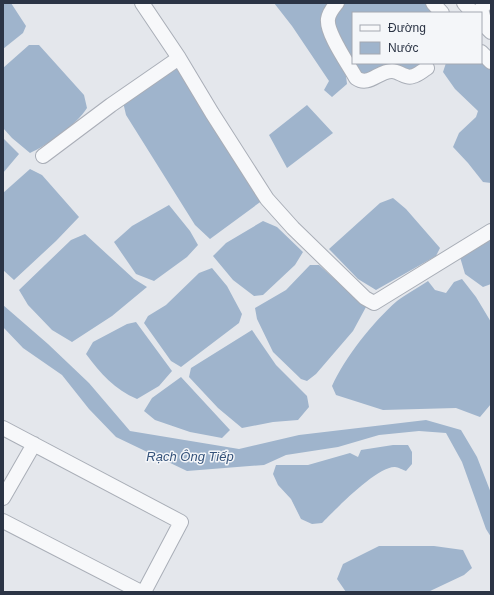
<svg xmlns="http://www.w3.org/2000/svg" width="494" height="595" font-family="Helvetica,sans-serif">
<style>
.water{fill:#9fb4cc}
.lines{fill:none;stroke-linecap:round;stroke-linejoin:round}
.minor-casing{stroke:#a9aeb7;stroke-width:16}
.minor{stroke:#f7f8fa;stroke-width:14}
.labels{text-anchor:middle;stroke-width:3;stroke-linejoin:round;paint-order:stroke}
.water-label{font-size:13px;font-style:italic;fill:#34527a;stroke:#f4f6f9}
</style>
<rect width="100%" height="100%" fill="#e4e7ec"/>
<!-- water -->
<path class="water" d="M 3,3 L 11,3 L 26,26 L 23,33 L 3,49 Z
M 274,3 L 330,3 L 324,22 L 346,76 L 347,84 L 332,97 L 324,90 L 329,81 L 292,26 Z
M 344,3 L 427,3 L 436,13 L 353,13 L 353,63 L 427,63 L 414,72 L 369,80 L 353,70 L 332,28 L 332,14 Z
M 29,45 L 39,45 L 84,95 L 87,108 C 77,124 48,145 30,153 L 12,138 L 3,128 L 3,68 Z
M 481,60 L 491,69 L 491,183 L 483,182 L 468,163 L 453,147 L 459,133 L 476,117 L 478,111 L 455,89 L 443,72 L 446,63 L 481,63 Z
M 178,64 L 263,200 L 210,239 L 195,225 L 126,115 L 123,102 Z
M 307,105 L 333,133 L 287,168 L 269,135 Z
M 3,138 L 19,154 L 3,173 Z
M 30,169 L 42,175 L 79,217 L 56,241 L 14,280 L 3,270 L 3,193 Z
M 393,198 L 406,209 L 440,248 L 436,256 L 376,290 L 358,279 L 329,249 L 380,203 Z
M 169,205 L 190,231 L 198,245 L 187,257 L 154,281 L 136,274 L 114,242 L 132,226 Z
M 263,221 L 277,227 L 303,252 L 295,265 L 263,295 L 254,296 L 233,280 L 213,256 L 226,243 Z
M 85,234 L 134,279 L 147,287 L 112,316 L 72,342 L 52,330 L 28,305 L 19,290 L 71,240 Z
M 491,238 L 491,284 L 483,287 L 465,274 L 460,257 Z
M 310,265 L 319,265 L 366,307 L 353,331 L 316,374 L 307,381 L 301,379 L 273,352 L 257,319 L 255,308 L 286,290 Z
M 212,268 L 227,286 L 242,314 L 239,323 L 181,367 L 171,361 L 144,323 L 148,316 L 166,305 L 199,273 Z
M 462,279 L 476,297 L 491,322 L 491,404 L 480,417 L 456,408 L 383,410 L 336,395 L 332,386 C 345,357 373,322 397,301 C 406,294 418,288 428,281 L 435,290 L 446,293 L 454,282 Z
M 3,305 L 48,344 L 89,383 L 130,431 L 239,449 L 299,435 L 426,420 L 461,430 L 477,457 L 491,493 L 491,537 L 486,529 L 462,462 L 446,433 L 419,431 L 379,435 L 338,447 L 286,455 L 264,465 L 187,471 L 116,437 L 89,409 L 62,375 L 23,348 L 3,327 Z
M 136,322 L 172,371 L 159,386 L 137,399 C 115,390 100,373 86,354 L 93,342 L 127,324 Z
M 252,330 L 276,365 L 307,396 L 309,407 L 298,420 L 273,422 L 242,428 L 218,408 L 189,377 L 191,368 Z
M 181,377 L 230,430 L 222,438 L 190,432 L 155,420 L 144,411 L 152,398 Z
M 393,445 L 408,445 L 412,452 L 412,464 L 406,471 C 403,470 398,467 395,467 C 377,466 335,510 322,523 L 312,524 L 301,519 L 291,499 L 278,485 L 273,474 L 276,465 L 308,465 L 350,453 L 358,457 L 361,450 Z
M 379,546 L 434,546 L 463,550 L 472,568 L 464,575 L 428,592 L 346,592 L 337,579 L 343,564 Z"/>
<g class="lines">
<!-- minor casing -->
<g class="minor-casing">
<path id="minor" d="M 142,3 L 179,58 L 212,113 L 267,199 L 293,228 L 365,298 L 374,303 L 491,231
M 337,3 C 333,8 329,12 328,19 C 326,33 349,65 356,78 C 369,87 378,71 392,71 C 399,71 406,79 413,76 C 418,75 422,71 427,68
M 433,3 L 442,13
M 464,3 L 473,13
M 486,3 L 481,9 L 486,27 L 491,32
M 481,52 L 491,62
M 43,156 L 111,105 L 179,58
M 3,428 L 181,522 L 144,592
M 3,498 L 34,444
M 3,521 L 141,592"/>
</g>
<!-- minor -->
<use href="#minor" class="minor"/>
</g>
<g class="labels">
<!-- water labels -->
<g class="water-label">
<text x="190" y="461">Rạch Ông Tiếp</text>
</g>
</g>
<!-- border -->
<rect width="494" height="595" fill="none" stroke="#2b3445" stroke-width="8"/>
<!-- legend -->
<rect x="352" y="12" width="130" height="52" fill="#f4f6f9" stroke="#a4a8b1"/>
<rect x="360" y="25" width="20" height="6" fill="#f7f8fa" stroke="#a4a8b1"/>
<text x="388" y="32" font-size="12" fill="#2b3445">Đường</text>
<rect x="360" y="42" width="20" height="12" fill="#9fb4cc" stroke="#a4a8b1"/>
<text x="388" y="52" font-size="12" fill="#2b3445">Nước</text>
</svg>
